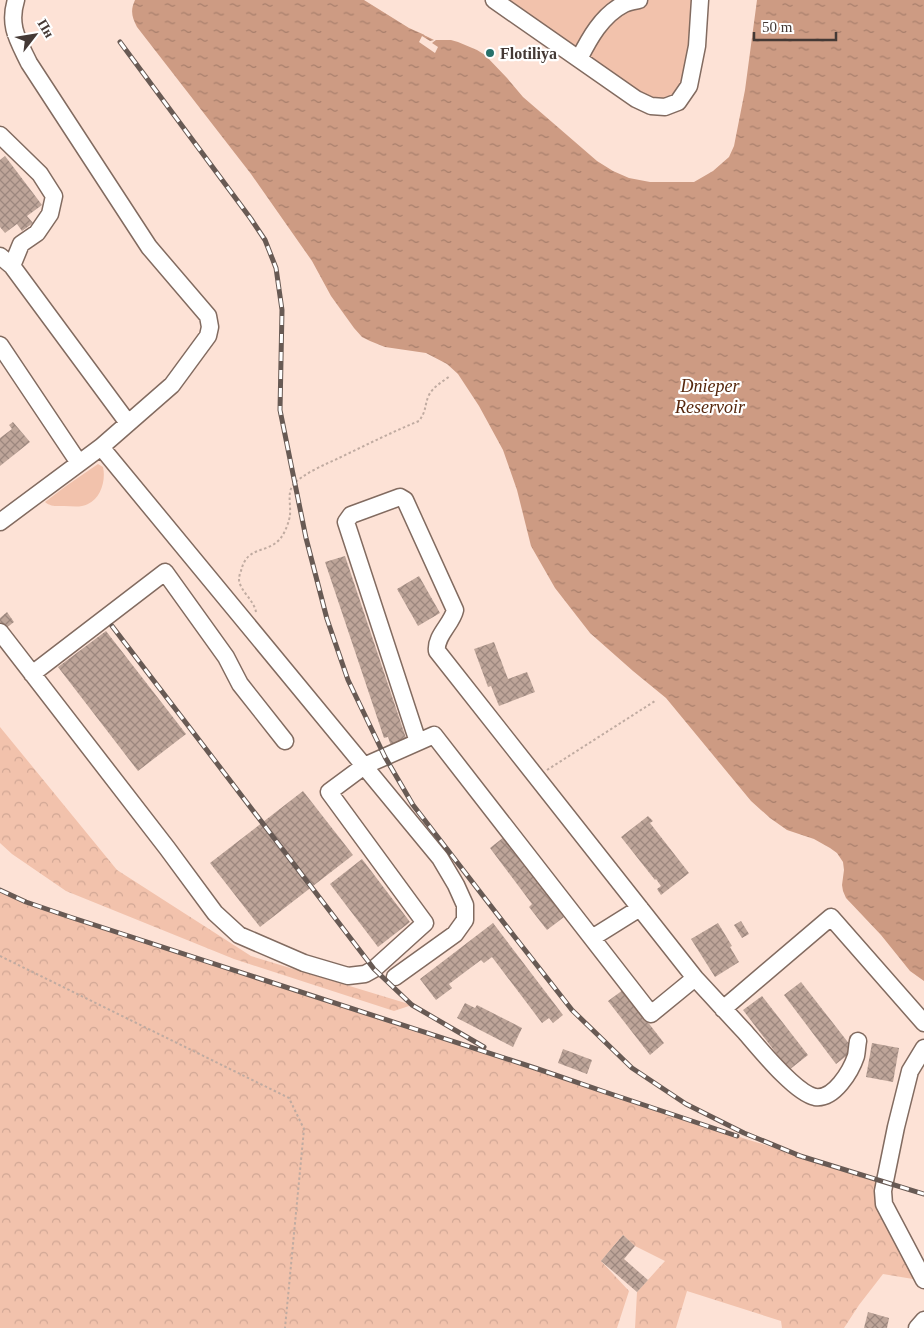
<svg xmlns="http://www.w3.org/2000/svg" width="924" height="1328" font-family="Georgia,serif">
<style>
.grass{fill:#f2c2ac}
.forest{fill:url(#forest-crowns)}
.water{fill:url(#water-ripples)}
.pier{fill:#fde2d6}
.building{fill:url(#building-cross-hatch)}
.lines{fill:none;stroke-linecap:round;stroke-linejoin:round}
.minor-casing{stroke:#826b60;stroke-width:19}
.path{stroke:#c0aba1;stroke-width:2;stroke-dasharray:2.5 2.5;stroke-linecap:butt}
.minor{stroke:#fff;stroke-width:16}
.rail-casing{stroke:#685a54;stroke-width:5}
.rail{stroke:#fff;stroke-width:3;stroke-dasharray:9;stroke-linecap:butt}
.poi-dot{fill:#27716b;stroke:#fff;stroke-width:2}
.labels{text-anchor:middle;stroke-width:4.5;stroke-linejoin:round;paint-order:stroke}
.poi-label{font-size:16px;font-weight:bold;fill:#443935;stroke:#fff;text-anchor:start}
.water-label{font-size:18px;font-style:italic;fill:#57280e;stroke:#fff}
</style>
<defs>
<pattern id="forest-crowns" width="20" height="18" patternUnits="userSpaceOnUse" patternTransform="scale(1.25)"><rect width="20" height="18" fill="#f2c2ac"/><path d="M2 6a3 3 0 1 1 6 0M12 15a3 3 0 1 1 6 0" fill="none" stroke="#d1a795"/></pattern>
<pattern id="water-ripples" width="26" height="14" patternUnits="userSpaceOnUse" patternTransform="scale(1.25)"><rect width="26" height="14" fill="#cd9b83"/><path d="M2 4q2-2 4 0t4 0M15 11q2-2 4 0t4 0" fill="none" stroke="#a87f6c"/></pattern>
<pattern id="building-cross-hatch" width="8" height="8" patternUnits="userSpaceOnUse" patternTransform="scale(1.25)"><rect width="8" height="8" fill="#bea599"/><path d="M0 0l8 8M0 8l8-8" fill="none" stroke="#9c877e"/></pattern>
</defs>
<rect width="100%" height="100%" fill="#fde2d6"/>
<!-- grass -->
<path class="grass" d="M 502,0 L 696,0 L 685,85 L 675,99 L 652,101 Z
M 98,464 L 103,467 C 106,480 101,498 88,504 C 80,508 72,506 64,506 C 57,506 51,507 45,502 L 66,486 Z"/>
<!-- forest -->
<path class="forest" d="M 0,727 L 117,870 L 251,956 L 412,1005 L 394,1011 L 234,959 L 66,891 L 12,854 L 0,843 Z
M 0,893 L 70,917 L 177,951 L 749,1140 L 885,1181 L 875,1193 L 919,1280 L 883,1274 L 859,1305 L 844,1328 L 782,1328 L 781,1321 L 687,1291 L 676,1328 L 635,1328 L 637,1292 L 665,1261 L 635,1246 L 623,1235 L 601,1261 L 629,1291 L 617,1328 L 0,1328 Z"/>
<!-- water -->
<path class="water" d="M 135,0 L 364,0 L 409,28 L 436,40 L 451,40 L 458,42 L 477,50 L 485,55 L 507,78 L 523,97 L 597,161 L 613,171 L 629,178 L 650,182 L 694,182 L 713,171 L 729,157 L 734,146 L 745,90 L 757,0 L 924,0 L 924,981 L 910,971 L 881,935 L 846,898 L 843,891 L 842,885 L 844,870 L 843,862 L 837,853 L 830,848 L 814,839 L 787,830 L 770,818 L 751,801 L 666,698 L 633,671 L 590,633 L 555,588 L 531,546 L 517,490 L 503,450 L 479,406 L 458,374 L 447,364 L 426,353 L 385,347 L 370,341 L 362,337 L 354,328 L 331,296 L 312,261 L 251,174 L 137,27 C 132,17 130,11 135,0 Z"/>
<!-- pier -->
<path class="pier" d="M 425,33 L 437,38 L 436,40 L 432,43 L 438,47 L 435,53 L 419,42 L 422,36 L 430,41 L 434,40 L 424,35 Z"/>
<!-- building -->
<path class="building" d="M 5,156 L 42,205 L 27,216 L 33,223 L 22,231 L 17,224 L 5,233 L 0,227 L 0,160 Z
M 13,422 L 30,442 L 0,466 L 0,438 L 12,429 L 9,425 Z
M 345,556 L 407,741 L 391,746 L 388,737 L 384,738 L 325,562 Z
M 419,576 L 440,613 L 418,626 L 397,589 Z
M 7,612 L 14,622 L 5,629 L 0,622 L 0,618 Z
M 106,631 L 186,734 L 138,771 L 58,667 Z
M 494,642 L 508,679 L 527,672 L 535,692 L 499,706 L 491,686 L 488,687 L 474,649 Z
M 303,791 L 353,855 L 260,927 L 210,863 Z
M 648,816 L 653,821 L 650,823 L 689,873 L 661,895 L 657,889 L 661,886 L 656,879 L 655,880 L 621,837 Z
M 504,837 L 564,917 L 547,930 L 529,907 L 532,904 L 490,848 Z
M 362,859 L 410,922 L 378,947 L 330,884 Z
M 741,921 L 749,934 L 742,938 L 734,925 Z
M 493,923 L 563,1015 L 553,1023 L 549,1018 L 542,1023 L 492,957 L 484,963 L 481,960 L 449,984 L 452,988 L 436,1000 L 420,979 Z
M 718,923 L 732,946 L 730,947 L 739,962 L 715,977 L 691,939 Z
M 801,982 L 854,1050 L 836,1064 L 784,995 Z
M 623,990 L 664,1043 L 650,1055 L 608,1001 Z
M 762,996 L 808,1055 L 789,1070 L 743,1010 Z
M 465,1003 L 475,1008 L 477,1005 L 522,1028 L 513,1047 L 457,1018 Z
M 872,1043 L 899,1048 L 893,1082 L 866,1077 Z
M 563,1049 L 592,1060 L 587,1074 L 558,1063 Z
M 623,1235 L 635,1246 L 624,1259 L 648,1280 L 637,1292 L 601,1261 Z
M 868,1312 L 889,1318 L 887,1328 L 864,1328 Z"/>
<g class="lines">
<!-- minor casing -->
<g class="minor-casing">
<path id="minor" d="M 494,0 L 636,99 L 651,106 L 665,107 L 678,102 L 689,86 L 697,46 L 700,0
M 579,59 C 589,39 602,15 624,4 C 628,2 634,1 639,0
M 0,135 L 40,174 L 54,196 L 50,214 L 37,233 L 21,244 L 12,266
M 0,256 L 12,266 L 128,423
M 0,345 L 79,463
M 101,447 L 440,858 L 456,885 L 465,905 L 465,920 L 455,934 L 395,977
M 0,522 L 101,447 L 172,385 L 208,336 L 210,327 L 208,316 L 149,247 L 29,63 C 18,40 8,26 16,0
M 0,632 L 167,848 L 215,913 L 239,935 L 304,963 L 348,976 L 365,974 L 374,969 L 425,923 L 329,792 L 364,766 L 434,735 L 651,1014 L 695,978 C 712,996 728,1014 745,1032 C 759,1048 795,1093 815,1097 C 834,1100 851,1071 856,1056 C 857,1051 857,1046 858,1041
M 32,674 L 165,572 L 226,657 L 240,684 L 285,741
M 418,742 L 346,522 L 351,515 L 400,497 L 405,500 L 455,610 C 452,624 435,636 437,651 L 695,978
M 592,938 L 640,908
M 723,1009 L 831,917 L 924,1023
M 924,1048 L 910,1071 L 896,1127 L 885,1181 L 883,1191 L 884,1204 L 924,1280
M 917,1328 L 924,1320"/>
</g>
<!-- path -->
<path class="path" d="M 256,612 C 254,600 239,590 239,579 C 239,578 240,572 241,571 C 247,545 267,554 280,539 C 285,533 289,522 290,515 C 291,505 287,493 293,485 C 302,474 326,464 339,458 C 366,445 392,432 419,421 C 427,410 424,406 429,395 C 433,387 442,382 450,376
M 547,770 L 655,701
M 0,956 L 289,1098 L 304,1129 L 285,1328"/>
<!-- minor -->
<use href="#minor" class="minor"/>
<!-- rail casing -->
<g class="rail-casing">
<path id="rail" d="M 120,42 L 251,219 L 265,240 L 276,268 L 282,310 L 280,410 L 306,538 L 327,619 L 348,680 L 385,757 L 413,805 L 514,936 L 572,1010 L 632,1068 L 686,1104 L 744,1133 L 803,1157
M 112,626 L 374,969 L 392,986 L 412,1005 L 484,1047
M 0,890 L 26,902 L 70,917 L 535,1068 L 611,1094 L 737,1136
M 797,1155 L 924,1194"/>
</g>
<!-- rail -->
<use href="#rail" class="rail"/>
</g>
<!-- markers -->
<circle class="poi-dot" cx="490" cy="53" r="5"/>
<g class="labels">
<!-- poi labels -->
<g class="poi-label">
<text x="500" y="59">Flotiliya</text>
</g>
<!-- water labels -->
<g class="water-label">
<text x="710" y="392">Dnieper<tspan x="710" dy="21">Reservoir</tspan></text>
</g>
</g>
<!-- north arrow -->
<g transform="translate(35 35) rotate(59)" stroke="#ffffff" stroke-width="4" paint-order="stroke">
<path d="M0-4L9 19L0 12L-9 19Z" fill="#443935"/>
<text y="-8" font-size="14" font-weight="bold" text-anchor="middle" fill="#443935">Пн</text>
</g>
<!-- scale -->
<path d="M754 32v8h82v-8" fill="none" stroke="#443935" stroke-width="2.5"/>
<text x="762" y="32" font-size="15" fill="#443935" stroke="#ffffff" stroke-width="4" paint-order="stroke">50 m</text>
</svg>
